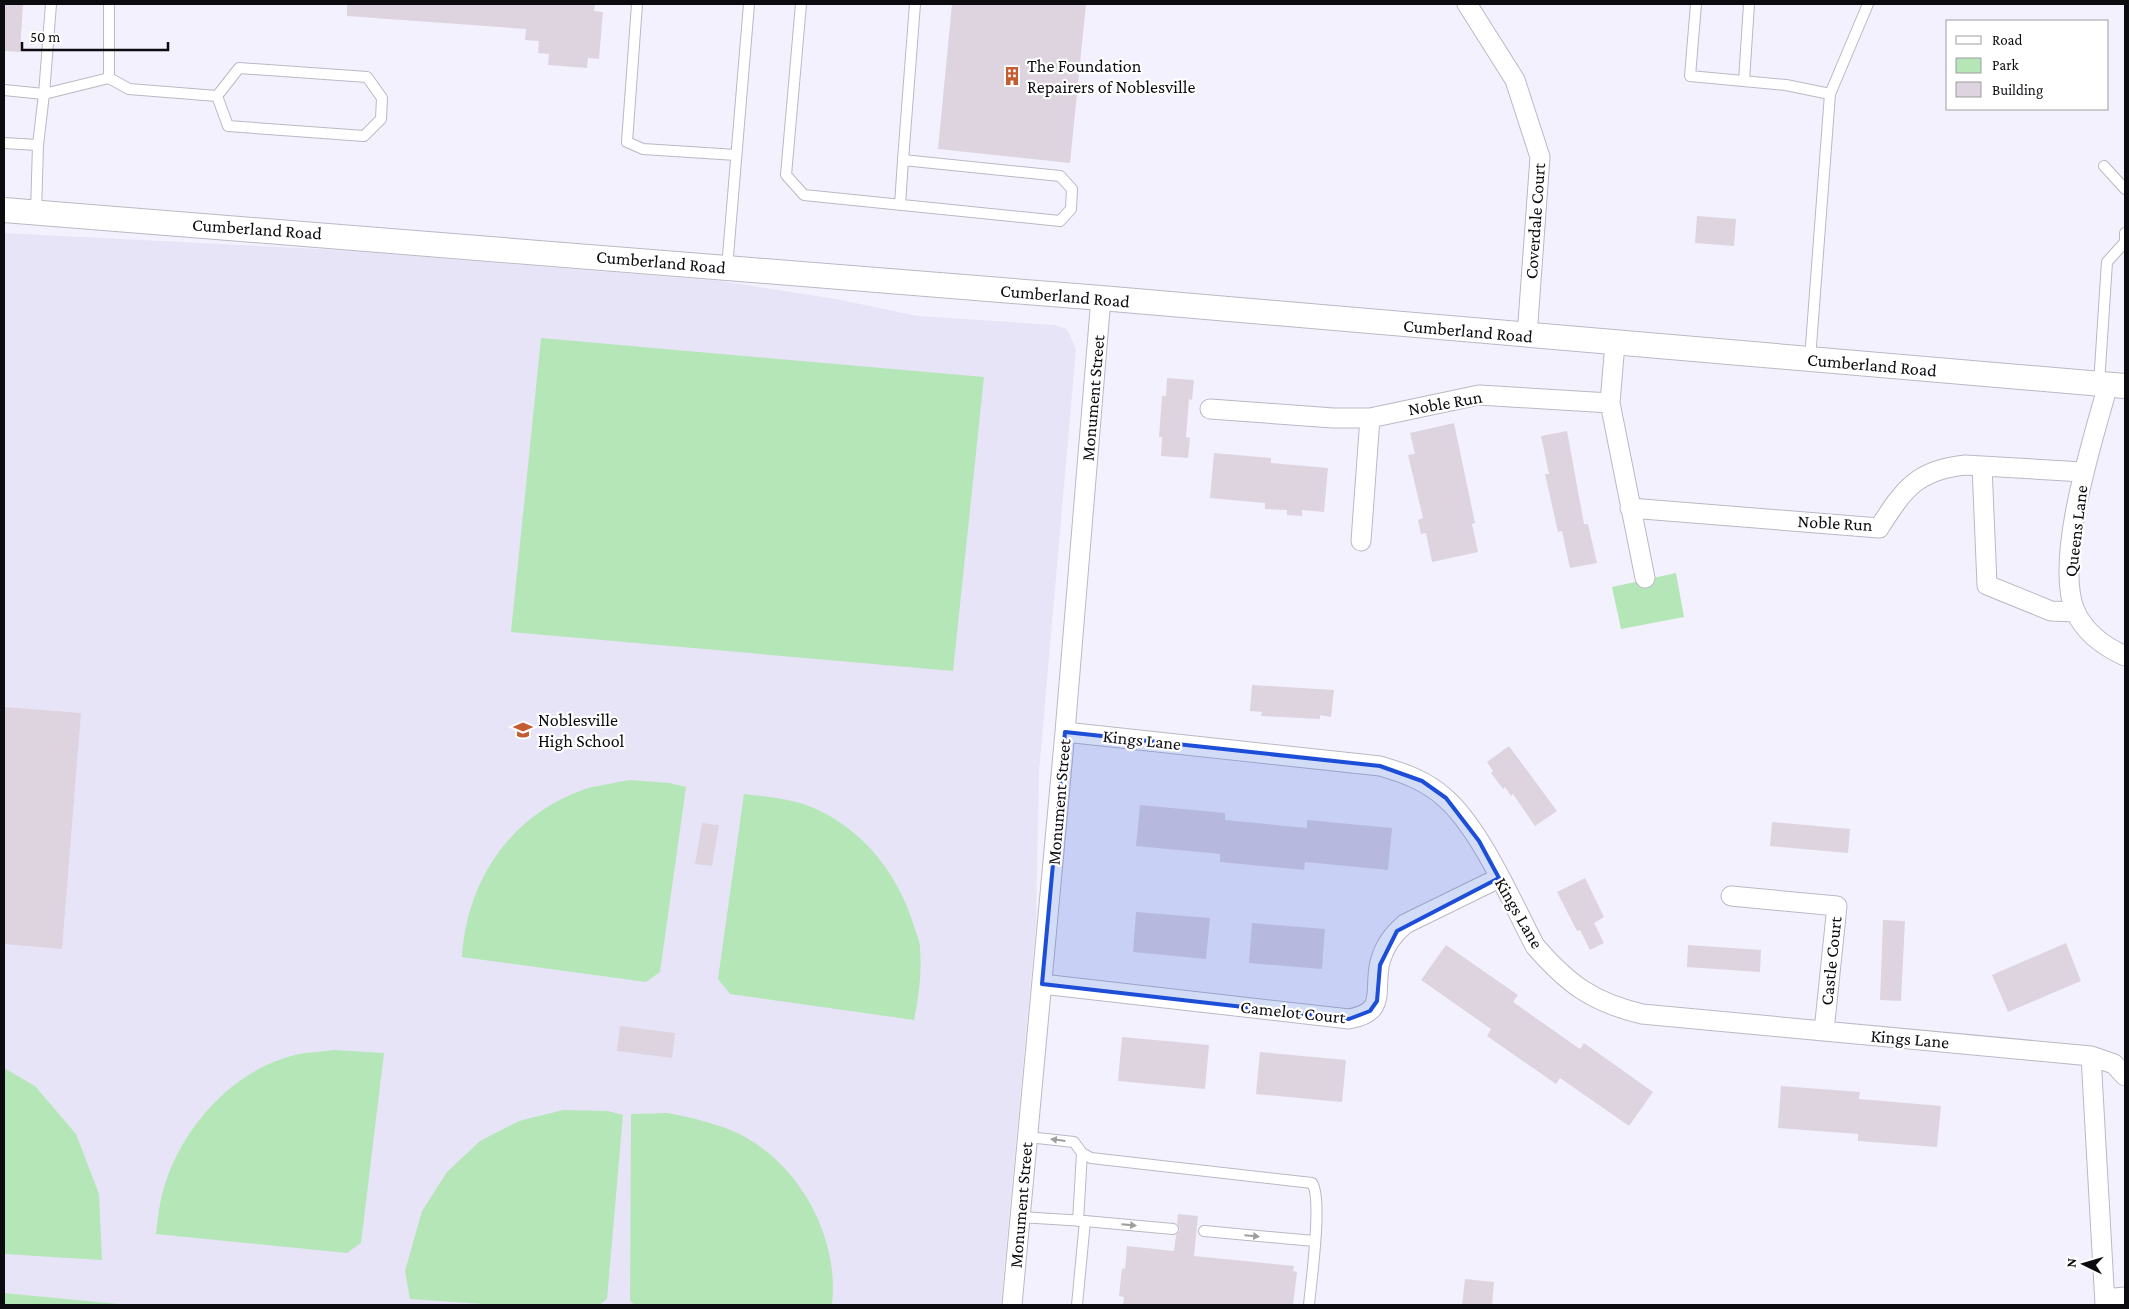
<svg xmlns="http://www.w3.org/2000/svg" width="2129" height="1309" font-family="'Crimson Pro',serif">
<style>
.built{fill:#e8e4f7}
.green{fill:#b4e6b7}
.building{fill:#ddd4df}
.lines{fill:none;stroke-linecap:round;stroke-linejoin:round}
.service-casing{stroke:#bbb8c4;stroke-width:12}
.minor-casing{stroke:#bbb8c4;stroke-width:21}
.tertiary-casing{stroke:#bbb8c4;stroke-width:26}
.service{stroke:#fff;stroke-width:10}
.minor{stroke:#fff;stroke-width:19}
.tertiary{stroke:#fff;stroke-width:24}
.oneway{fill:#9e9e9f}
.marked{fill:#1d4ed8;fill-opacity:0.2;stroke:#1d4ed8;stroke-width:4;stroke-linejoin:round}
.labels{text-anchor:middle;stroke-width:4.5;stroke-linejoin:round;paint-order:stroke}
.poi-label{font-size:18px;fill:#0c0c10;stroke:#fff;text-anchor:start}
.street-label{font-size:18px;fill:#0c0c10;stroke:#fff}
</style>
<rect width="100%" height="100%" fill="#f4f1fe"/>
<!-- built -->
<path class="built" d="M 4,233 L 338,250 L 721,281 L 836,299 L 918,316 L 1055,325 L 1067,329 L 1076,349 L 1039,772 L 1036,925 L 1001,1305 L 130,1305 L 4,1293 Z"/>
<!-- green -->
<path class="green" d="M 541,338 L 984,377 L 953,671 L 511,632 Z
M 1676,573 L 1684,617 L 1621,629 L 1612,587 Z
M 630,780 L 670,783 L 686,787 L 660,972 L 646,982 L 462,957 C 467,879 511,815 585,789 C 599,785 615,783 630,780 Z
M 744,794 C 770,797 795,799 818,810 C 865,832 898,875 913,923 C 915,931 920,940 920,948 C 922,972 919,996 914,1020 L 730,994 L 718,979 Z
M 333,1050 L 384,1053 L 361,1243 L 347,1253 L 156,1234 C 158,1217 160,1197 166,1181 C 185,1124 235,1069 295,1055 C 307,1052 320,1052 333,1050 Z
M 4,1068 L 35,1086 L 76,1134 L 99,1194 L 102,1260 L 4,1254 Z
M 563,1110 L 608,1111 L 623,1115 L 607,1299 L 599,1305 L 497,1305 L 410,1299 L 405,1271 L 422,1211 L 447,1172 L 480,1141 L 519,1121 Z
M 667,1113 C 689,1117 711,1122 733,1131 C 797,1159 840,1235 832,1305 L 635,1305 L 630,1301 L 631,1114 Z
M 4,1293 L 130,1305 L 4,1305 Z"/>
<!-- building -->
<path class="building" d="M 4,4 L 23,4 L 20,52 L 4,51 Z
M 347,4 L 595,4 L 594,11 L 603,12 L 599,59 L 588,58 L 587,68 L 548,65 L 549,54 L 538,53 L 539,41 L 525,40 L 526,29 L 347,16 Z
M 952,4 L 1086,4 L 1070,163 L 938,149 Z
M 1697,216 L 1736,219 L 1734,246 L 1695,243 Z
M 1167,378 L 1194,380 L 1192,400 L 1189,399 L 1186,437 L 1190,438 L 1188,458 L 1161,456 L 1162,437 L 1159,437 L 1162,396 L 1166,396 Z
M 1454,423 L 1475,523 L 1472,524 L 1478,552 L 1432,562 L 1426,533 L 1421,534 L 1418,520 L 1423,518 L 1408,455 L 1415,454 L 1410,433 Z
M 1567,431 L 1584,524 L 1588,524 L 1597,563 L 1570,568 L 1562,531 L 1558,532 L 1545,474 L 1549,474 L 1541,436 Z
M 1214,453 L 1271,458 L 1271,463 L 1328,468 L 1324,512 L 1302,510 L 1302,516 L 1287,515 L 1287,510 L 1265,509 L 1265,503 L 1210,498 Z
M 1252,685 L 1334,690 L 1331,717 L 1320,715 L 1320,719 L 1261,716 L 1262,712 L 1250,711 Z
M 4,707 L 81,713 L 62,949 L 4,944 Z
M 1509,746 L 1557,811 L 1535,826 L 1513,794 L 1511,796 L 1505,787 L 1503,789 L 1491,773 L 1493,771 L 1487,762 Z
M 1140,805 L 1225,813 L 1225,820 L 1307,828 L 1307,820 L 1392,828 L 1388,870 L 1305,862 L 1304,870 L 1220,862 L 1220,854 L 1136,846 Z
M 1772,822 L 1850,829 L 1848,853 L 1770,846 Z
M 702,823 L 719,825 L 712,866 L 695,864 Z
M 1585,878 L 1604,917 L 1594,923 L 1604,943 L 1590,950 L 1580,930 L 1577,931 L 1557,892 Z
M 1136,912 L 1210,918 L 1206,959 L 1133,952 Z
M 1883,920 L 1905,921 L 1901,1001 L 1880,1000 Z
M 1252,923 L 1325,929 L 1322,969 L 1249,963 Z
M 2066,943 L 2081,981 L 2008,1012 L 1992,975 Z
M 1446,945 L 1518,995 L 1513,1002 L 1580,1049 L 1584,1043 L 1653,1092 L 1629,1126 L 1560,1078 L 1556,1084 L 1487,1036 L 1491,1029 L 1421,980 Z
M 1688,945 L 1761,950 L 1760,972 L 1687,967 Z
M 620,1026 L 675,1033 L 672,1058 L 617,1051 Z
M 1122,1037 L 1209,1045 L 1205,1089 L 1118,1081 Z
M 1260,1052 L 1346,1060 L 1342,1102 L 1256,1094 Z
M 1781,1086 L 1860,1092 L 1859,1099 L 1941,1106 L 1937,1147 L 1858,1141 L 1858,1134 L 1778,1128 Z
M 1178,1214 L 1198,1216 L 1194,1256 L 1294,1266 L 1293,1271 L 1297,1272 L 1293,1305 L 1123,1305 L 1124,1297 L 1119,1296 L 1122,1268 L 1125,1269 L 1127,1246 L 1174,1251 L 1176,1235 L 1180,1230 L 1177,1223 Z
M 1465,1279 L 1494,1282 L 1492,1305 L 1462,1305 Z"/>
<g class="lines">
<!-- service casing -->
<g class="service-casing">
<path id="service" d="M 637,4 L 627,142 L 643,149 L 736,155
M 801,4 L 786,175 L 804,195 L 1060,221 L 1071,209 L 1072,189 L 1060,176 L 903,160 L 915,4
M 1696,4 L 1690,76 L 1786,85 L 1830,94
M 109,78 L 129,89 L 217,96 L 228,126 L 364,136 L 381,119 L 382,98 L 367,77 L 239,68 L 217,96
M 1744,81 L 1749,4
M 4,90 L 44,94 L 51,4
M 4,143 L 38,145
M 2104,166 L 2125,189
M 900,205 L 903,160
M 36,212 L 38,145 L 44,94 L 109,78 L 109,4
M 727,268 L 749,4
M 1810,359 L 1830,94 L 1868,4
M 2099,384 L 2107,262 L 2125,242 L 2125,233
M 1028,1137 L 1074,1142 L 1082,1153 L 1091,1158 L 1312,1183 C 1323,1199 1311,1282 1309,1305
M 1020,1217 L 1085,1221 L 1077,1305
M 1078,1221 L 1082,1153
M 1085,1221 L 1173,1229
M 1204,1231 L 1314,1241"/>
</g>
<!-- minor casing -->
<g class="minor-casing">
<path id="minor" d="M 1467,4 L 1515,80 L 1540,157 L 1527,336
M 1615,343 L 1610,403 L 1645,578
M 2108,385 C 2093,439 2054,559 2075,611 C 2085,633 2105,647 2125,656
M 1210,409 L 1333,418 L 1370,418 L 1479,395 L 1610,403
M 1982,466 L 1987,585 L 2051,611 L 2076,612
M 1630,508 L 1879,528 C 1904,489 1917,470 1965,465 L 2083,472
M 1361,541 L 1370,418
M 1065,732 L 1380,766 C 1404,773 1427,781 1445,798 C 1480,828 1513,904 1535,946 C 1568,984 1592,1002 1642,1014 L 2091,1056 L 2114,1064 L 2125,1076
M 1731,896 L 1837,906 L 1824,1031
M 1042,984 L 1349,1019 C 1388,1012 1373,991 1380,962 C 1384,947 1393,934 1405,924 L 1499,878
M 2091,1056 L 2105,1305
M 2105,1299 L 2125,1297
M 1012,1305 L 1065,732 L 1101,298"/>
</g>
<!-- tertiary casing -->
<g class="tertiary-casing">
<path id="tertiary" d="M 4,210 L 1101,298 L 2125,386"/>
</g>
<!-- service -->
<use href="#service" class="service"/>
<!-- minor -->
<use href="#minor" class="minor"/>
<!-- tertiary -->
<use href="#tertiary" class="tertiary"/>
</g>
<!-- one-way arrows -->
<defs><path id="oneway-solid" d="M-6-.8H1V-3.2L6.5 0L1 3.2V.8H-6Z" transform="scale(1.25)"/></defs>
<g class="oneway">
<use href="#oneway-solid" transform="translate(1058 1140) rotate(-173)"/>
<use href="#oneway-solid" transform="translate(1129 1225) rotate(5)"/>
<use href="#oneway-solid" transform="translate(1252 1236) rotate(5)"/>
</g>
<!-- marked area -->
<path class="marked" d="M 1065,732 L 1380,766 L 1422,781 L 1446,798 L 1479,841 L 1499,878 L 1397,931 L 1380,965 L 1377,1001 L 1370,1011 L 1349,1019 L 1042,984 Z"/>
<!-- icons -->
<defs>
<g id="building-bare" transform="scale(1.5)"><path d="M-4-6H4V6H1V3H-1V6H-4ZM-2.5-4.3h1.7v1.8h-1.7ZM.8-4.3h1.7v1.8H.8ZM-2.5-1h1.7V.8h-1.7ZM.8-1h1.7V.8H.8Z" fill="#c35c30" stroke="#fff" stroke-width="2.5" paint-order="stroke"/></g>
<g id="school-bare" transform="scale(1.5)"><path d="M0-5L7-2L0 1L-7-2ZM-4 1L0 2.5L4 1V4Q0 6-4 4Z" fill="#c35c30" stroke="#fff" stroke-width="2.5" paint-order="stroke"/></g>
</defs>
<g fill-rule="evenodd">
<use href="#building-bare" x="1012" y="76"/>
<use href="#school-bare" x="523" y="730"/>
</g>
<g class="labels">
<!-- poi labels -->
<g class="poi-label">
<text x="1027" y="72">The Foundation<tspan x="1027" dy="21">Repairers of Noblesville</tspan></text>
<text x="538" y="726">Noblesville<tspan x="538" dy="21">High School</tspan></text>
</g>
<!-- street labels -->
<g class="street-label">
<text transform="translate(1535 221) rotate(-86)" y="6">Coverdale Court</text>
<text transform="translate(257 229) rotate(4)" y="6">Cumberland Road</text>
<text transform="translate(661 262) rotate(5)" y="6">Cumberland Road</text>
<text transform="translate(1065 296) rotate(5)" y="6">Cumberland Road</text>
<text transform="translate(1468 331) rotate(5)" y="6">Cumberland Road</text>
<text transform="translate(1872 365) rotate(5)" y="6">Cumberland Road</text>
<text transform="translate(1093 398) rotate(-85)" y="6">Monument Street</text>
<text transform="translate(1445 403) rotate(-10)" y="6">Noble Run</text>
<text transform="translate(1835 523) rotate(3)" y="6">Noble Run</text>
<text transform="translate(2076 531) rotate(-83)" y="6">Queens Lane</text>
<text transform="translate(1142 740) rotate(6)" y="6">Kings Lane</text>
<text transform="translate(1059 802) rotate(-85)" y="6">Monument Street</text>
<text transform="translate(1519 913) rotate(60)" y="6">Kings Lane</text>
<text transform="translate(1831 961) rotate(-84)" y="6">Castle Court</text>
<text transform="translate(1293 1012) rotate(6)" y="6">Camelot Court</text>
<text transform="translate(1910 1039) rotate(5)" y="6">Kings Lane</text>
<text transform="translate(1021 1205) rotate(-85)" y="6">Monument Street</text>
</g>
</g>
<!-- border -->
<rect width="2129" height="1309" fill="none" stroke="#0c0c10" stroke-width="10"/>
<!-- legend -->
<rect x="1946" y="20" width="162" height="90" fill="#ffffff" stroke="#9e9e9f"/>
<rect x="1956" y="36" width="25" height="8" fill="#ffffff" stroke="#9e9e9f"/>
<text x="1992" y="45" font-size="15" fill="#0c0c10">Road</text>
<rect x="1956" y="58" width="25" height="15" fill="#b4e6b7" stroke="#9e9e9f"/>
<text x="1992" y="70" font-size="15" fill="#0c0c10">Park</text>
<rect x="1956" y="82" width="25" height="15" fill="#ddd4df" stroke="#9e9e9f"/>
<text x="1992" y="95" font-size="15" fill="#0c0c10">Building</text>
<!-- north arrow -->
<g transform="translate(2084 1264) rotate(275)" stroke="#ffffff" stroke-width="4" paint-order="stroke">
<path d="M0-4L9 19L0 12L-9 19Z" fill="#0c0c10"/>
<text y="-8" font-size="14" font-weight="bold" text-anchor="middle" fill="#0c0c10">N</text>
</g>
<!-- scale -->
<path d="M22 42v8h146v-8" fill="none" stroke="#0c0c10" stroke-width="2.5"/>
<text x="30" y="42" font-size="15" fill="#0c0c10" stroke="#ffffff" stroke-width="4" paint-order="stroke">50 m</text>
</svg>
